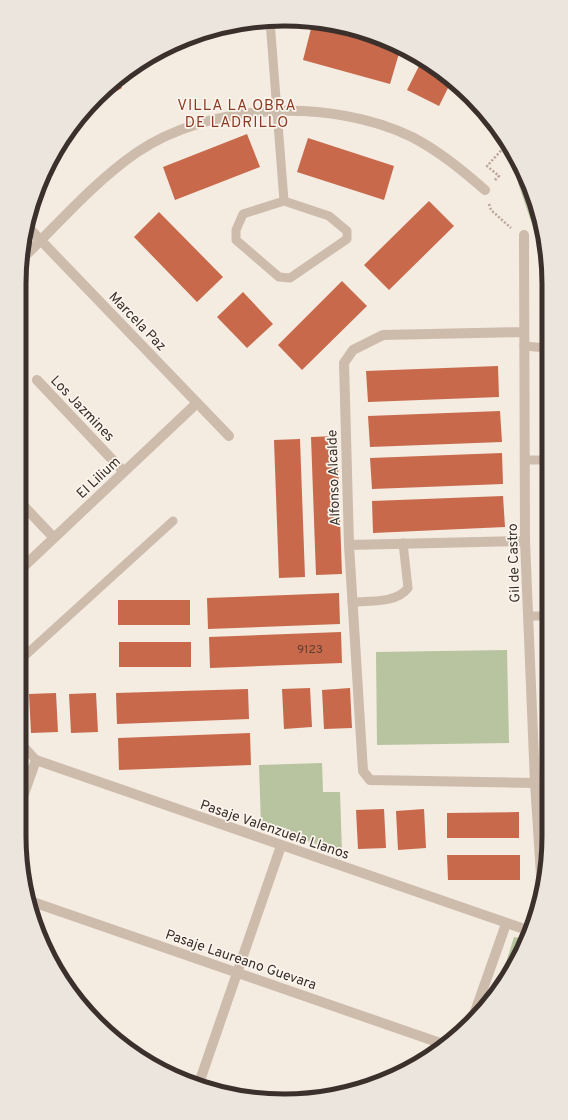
<svg xmlns="http://www.w3.org/2000/svg" width="568" height="1120" font-family="Overpass,sans-serif">
<style>
.green{fill:#b8c4a0}
.building{fill:#c8694b}
.lines{fill:none;stroke-linecap:round;stroke-linejoin:round}
.path{stroke:#b9a596;stroke-width:2.5;stroke-dasharray:2 2;stroke-linecap:butt}
.lane{stroke:#cdbbac;stroke-width:9}
.street{stroke:#cdbbac;stroke-width:10}
.labels{text-anchor:middle;stroke-width:3.5;stroke-linejoin:round;paint-order:stroke}
.number-label{font-size:12px;fill:#5e3e33}
.street-label{font-size:14px;fill:#3b302b;stroke:#fbf5ee}
.neighbourhood-label{font-size:15px;letter-spacing:1px;fill:#8c3b22;stroke:#fbf5ee}
.rim{fill:none;stroke:#3b302b;stroke-width:5}
</style>
<rect width="100%" height="100%" fill="#f4ebe1"/>
<!-- green -->
<path class="green" d="M 525,176 L 529,182 L 547,249 L 547,336 L 540,336 L 545,277 L 541,251 L 518,183 Z
M 507,650 L 509,743 L 377,745 L 376,652 Z
M 322,763 L 323,792 L 340,792 L 342,853 L 261,825 L 259,765 Z
M 514,937 L 527,939 L 522,953 L 499,985 Z"/>
<!-- building -->
<path class="building" d="M 312,25 L 400,50 L 390,84 L 303,60 Z
M 422,60 L 452,80 L 439,106 L 407,90 Z
M 117,79 L 122,88 L 90,106 L 109,85 Z
M 247,134 L 260,167 L 175,200 L 163,167 Z
M 308,138 L 394,166 L 384,200 L 297,172 Z
M 429,201 L 454,226 L 389,290 L 364,265 Z
M 159,212 L 223,277 L 197,302 L 134,237 Z
M 342,281 L 367,306 L 302,370 L 278,345 Z
M 243,292 L 273,324 L 247,348 L 217,317 Z
M 498,366 L 499,397 L 368,402 L 366,371 Z
M 500,411 L 502,442 L 370,447 L 368,416 Z
M 337,436 L 342,574 L 316,575 L 311,437 Z
M 300,439 L 305,577 L 279,578 L 274,440 Z
M 502,453 L 503,484 L 372,489 L 370,458 Z
M 503,496 L 505,527 L 373,533 L 372,501 Z
M 339,593 L 340,624 L 208,629 L 207,598 Z
M 118,600 L 190,600 L 190,625 L 118,625 Z
M 341,632 L 342,663 L 210,668 L 209,637 Z
M 119,642 L 191,642 L 191,667 L 119,667 Z
M 310,688 L 312,727 L 284,729 L 282,689 Z
M 350,688 L 352,728 L 324,729 L 322,690 Z
M 248,689 L 249,719 L 117,724 L 116,693 Z
M 56,693 L 58,732 L 31,733 L 29,694 Z
M 96,693 L 98,732 L 71,733 L 69,694 Z
M 250,733 L 251,765 L 119,770 L 118,738 Z
M 384,809 L 386,848 L 358,849 L 356,810 Z
M 424,809 L 426,848 L 398,850 L 396,811 Z
M 519,812 L 519,838 L 447,838 L 447,813 Z
M 447,855 L 520,855 L 520,880 L 448,880 Z"/>
<g class="lines">
<!-- path -->
<path class="path" d="M 495,180 L 499,176 L 487,166 L 507,144
M 489,204 L 491,210 L 511,228"/>
<!-- lane -->
<path class="lane" d="M 270,21 L 284,201
M 284,201 L 329,216 L 347,231 L 347,239 L 290,278 L 279,277 L 236,240 L 236,230 L 243,214 Z
M 524,346 L 547,348
M 525,460 L 547,460
M 352,602 C 371,601 397,603 408,588 L 403,543
M 528,616 L 548,616
M 19,661 L 173,521
M 19,741 L 36,760"/>
<!-- street -->
<path class="street" d="M 26,225 L 229,436
M 524,235 L 525,541 L 535,783 L 542,890
M 21,260 C 58,224 93,183 136,153 C 210,102 332,98 412,137 C 439,151 462,170 485,190
M 524,332 L 383,335 L 353,350 L 344,363 L 349,545 L 363,771 L 370,780 L 535,783
M 37,380 L 124,472
M 19,501 L 54,538
M 349,545 L 525,541
M 19,571 L 197,403
M 19,808 L 36,760 L 530,931
M 30,901 L 443,1044
M 471,1023 L 506,924
M 198,1086 L 281,846"/>
</g>
<g class="labels">
<!-- number labels -->
<g class="number-label">
<text x="310" y="653">9123</text>
</g>
<!-- street labels -->
<g class="street-label">
<text transform="translate(138 321) rotate(46)" y="5">Marcela Paz</text>
<text transform="translate(83 408) rotate(46)" y="5">Los Jazmines</text>
<text transform="translate(98 477) rotate(-43)" y="5">El Lilium</text>
<text transform="translate(333 478) rotate(-92)" y="5">Alfonso Alcalde</text>
<text transform="translate(513 563) rotate(-92)" y="5">Gil de Castro</text>
<text transform="translate(275 829) rotate(19)" y="5">Pasaje Valenzuela Llanos</text>
<text transform="translate(241 959) rotate(19)" y="5">Pasaje Laureano Guevara</text>
</g>
<!-- neighbourhood labels -->
<g class="neighbourhood-label">
<text x="237" y="110">VILLA LA OBRA<tspan x="237" dy="17">DE LADRILLO</tspan></text>
</g>
</g>
<!-- crop -->
<path d="M0 0H568V1120H0ZM284 26H284A258 258 0 0 1 542 284V836A258 258 0 0 1 284 1094H284A258 258 0 0 1 26 836V284A258 258 0 0 1 284 26Z" fill="#ece5de" fill-rule="evenodd"/>
<path class="rim" d="M284 26H284A258 258 0 0 1 542 284V836A258 258 0 0 1 284 1094H284A258 258 0 0 1 26 836V284A258 258 0 0 1 284 26Z"/>
</svg>
